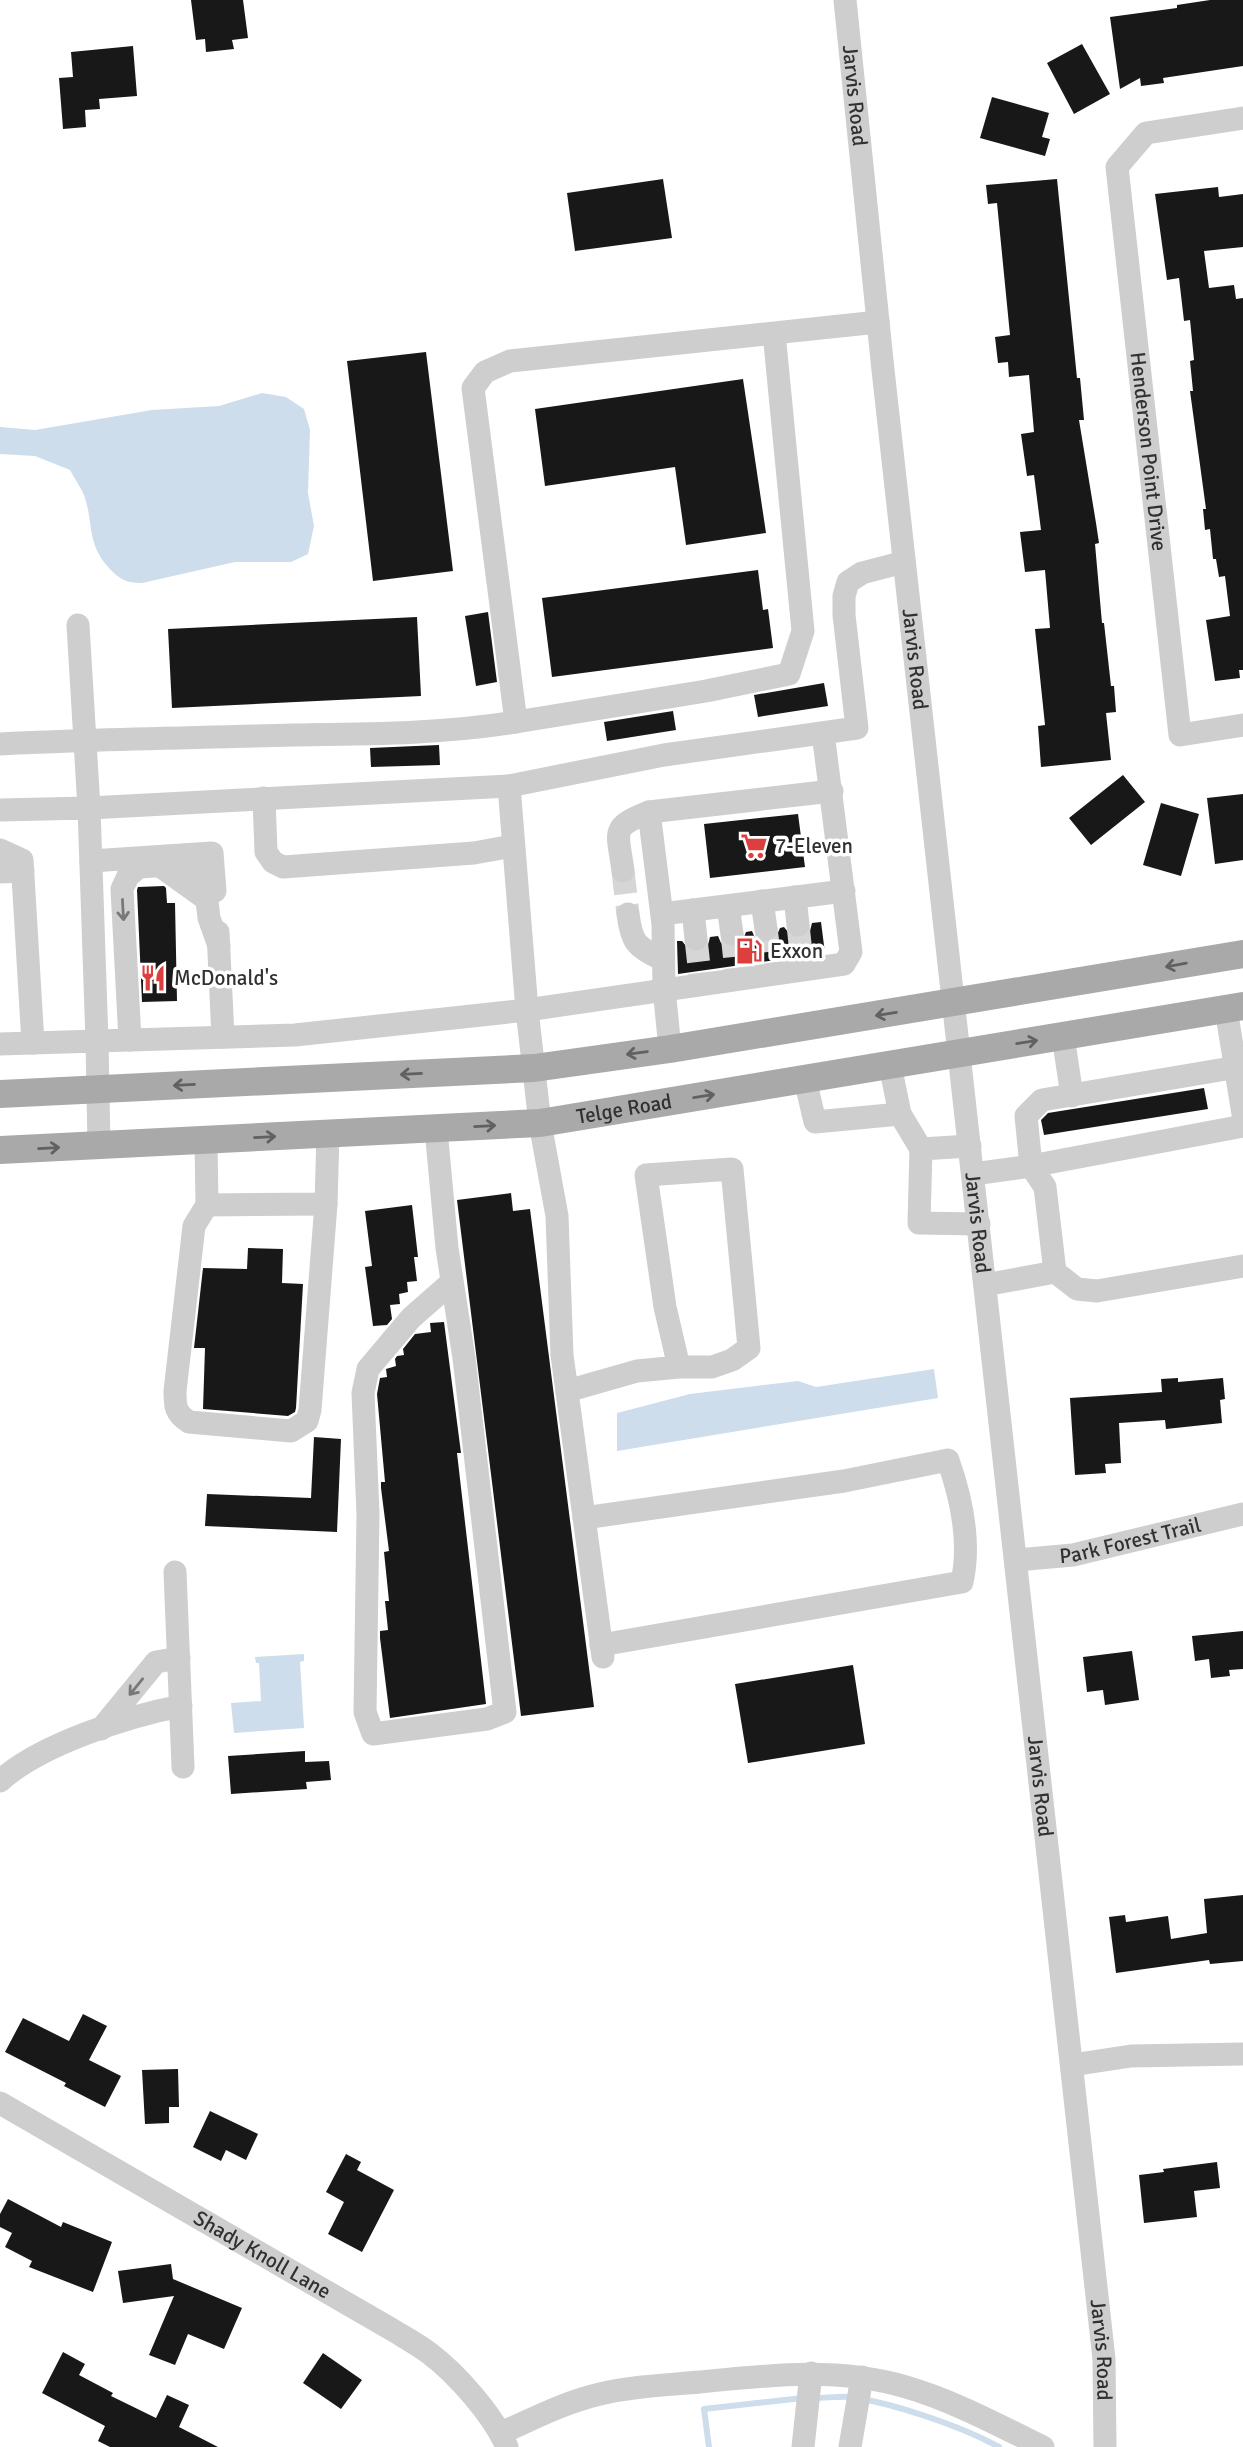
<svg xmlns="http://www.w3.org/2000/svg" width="1243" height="2447" font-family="Signika,sans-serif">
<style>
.water{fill:#cdddeb}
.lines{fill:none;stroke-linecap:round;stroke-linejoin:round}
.stream{stroke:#cdddeb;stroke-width:6}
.building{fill:#181818}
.minor-tunnel{stroke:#d6d6d6;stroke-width:23;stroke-dasharray:23 11;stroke-linecap:butt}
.minor{stroke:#cecece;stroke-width:23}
.major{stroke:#a9a9a9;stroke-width:28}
.oneway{stroke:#787878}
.oneway2{stroke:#616161}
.labels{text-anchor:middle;stroke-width:7;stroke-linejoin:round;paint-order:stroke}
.street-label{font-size:21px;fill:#313131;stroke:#fff}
.poi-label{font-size:21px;fill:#313131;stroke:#fff;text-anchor:start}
</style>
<rect width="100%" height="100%" fill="#fff"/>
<!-- water -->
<path class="water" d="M 262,393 L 286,397 L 304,409 L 310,430 L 308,493 L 314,526 L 308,554 L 291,562 L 235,562 L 142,583 C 126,583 119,579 109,568 C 86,543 94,523 84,495 C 80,486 74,478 70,470 L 35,456 L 0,454 L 0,427 L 35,430 L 152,410 L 219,406 Z
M 934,1369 L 938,1398 L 617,1451 L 617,1413 L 690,1394 L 798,1381 L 816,1387 Z
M 304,1654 L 304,1661 L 300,1662 L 304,1728 L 234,1733 L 231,1703 L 261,1701 L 259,1663 L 256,1663 L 255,1657 Z"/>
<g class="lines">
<!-- stream -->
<path class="stream" d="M 814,2398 C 826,2398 840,2396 852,2397 C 895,2404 961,2426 999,2447
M 709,2447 L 704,2409 L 803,2398"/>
</g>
<!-- building -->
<path class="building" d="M 191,0 L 243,0 L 248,38 L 232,40 L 234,49 L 206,52 L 205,39 L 196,40 Z
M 1210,0 L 1243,0 L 1243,66 L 1163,78 L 1164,83 L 1141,86 L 1140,78 L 1120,89 L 1110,17 L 1177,8 L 1177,5 Z
M 1082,44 L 1110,94 L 1074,114 L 1047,63 Z
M 133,46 L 137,96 L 99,99 L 100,109 L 85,110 L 86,127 L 63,129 L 59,78 L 73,77 L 71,52 Z
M 992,97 L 1049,113 L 1042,137 L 1050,139 L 1045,156 L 980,138 Z
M 663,179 L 672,238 L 575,251 L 567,193 Z
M 1057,179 L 1077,378 L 1080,378 L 1084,420 L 1079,420 L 1096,523 L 1099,543 L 1095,544 L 1102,623 L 1104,623 L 1111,686 L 1114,686 L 1116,712 L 1106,713 L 1111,760 L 1041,767 L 1038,726 L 1045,725 L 1035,629 L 1050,628 L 1045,570 L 1025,572 L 1020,532 L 1041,530 L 1034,475 L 1027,476 L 1021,434 L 1034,432 L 1029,375 L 1009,377 L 1008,362 L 998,363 L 995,337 L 1010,335 L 997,203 L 988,204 L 986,185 Z
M 1218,187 L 1219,197 L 1243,194 L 1243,247 L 1204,251 L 1209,288 L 1234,285 L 1236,299 L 1243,298 L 1243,670 L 1239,670 L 1240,678 L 1215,681 L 1206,620 L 1230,616 L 1225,576 L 1219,577 L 1216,559 L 1213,559 L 1210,529 L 1205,530 L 1203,509 L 1206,509 L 1190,391 L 1193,391 L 1190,361 L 1194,360 L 1190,320 L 1184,321 L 1179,278 L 1167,280 L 1155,194 Z
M 426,352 L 453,571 L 373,581 L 347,361 Z
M 743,379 L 766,533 L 686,545 L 675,467 L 545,486 L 535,409 Z
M 758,570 L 763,610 L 768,609 L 773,648 L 552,677 L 542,598 Z
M 488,612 L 497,682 L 476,686 L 465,616 Z
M 417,617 L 421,696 L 172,708 L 168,629 Z
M 824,683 L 828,706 L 758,717 L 754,695 Z
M 673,711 L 676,730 L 607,741 L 604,722 Z
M 439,745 L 440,765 L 371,767 L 370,748 Z
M 1123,775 L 1145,802 L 1091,845 L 1069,818 Z
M 1243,794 L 1243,860 L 1215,864 L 1207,798 Z
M 1161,803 L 1199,814 L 1181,876 L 1143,865 Z
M 798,814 L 805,867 L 710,878 L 704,824 Z
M 164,886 L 166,888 L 167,903 L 175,903 L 177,1001 L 142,1002 L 137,890 L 138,887 Z
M 821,922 L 825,953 L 678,974 L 677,941 L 682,941 L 690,951 L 698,953 L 708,945 L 710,937 L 718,936 L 721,943 L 733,948 L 741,945 L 746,932 L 752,931 L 755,938 L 767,943 L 775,940 L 780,928 L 784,927 L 792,937 L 800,939 L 810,931 L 812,923 Z
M 1204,1088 L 1208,1109 L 1044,1135 L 1041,1120 L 1048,1113 Z
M 511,1193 L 513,1211 L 530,1209 L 594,1707 L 521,1716 L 457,1200 Z
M 412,1205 L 418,1257 L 414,1257 L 417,1281 L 407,1282 L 408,1292 L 399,1294 L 400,1304 L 390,1305 L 392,1319 L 387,1325 L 373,1326 L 365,1267 L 372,1266 L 365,1211 Z
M 248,1248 L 283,1249 L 282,1283 L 303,1284 L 296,1408 L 295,1412 L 288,1416 L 203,1409 L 205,1348 L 194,1348 L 203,1268 L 247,1269 Z
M 444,1322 L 461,1453 L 457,1453 L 486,1704 L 390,1718 L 380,1638 L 380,1631 L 388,1630 L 385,1601 L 389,1601 L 384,1552 L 389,1551 L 381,1488 L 381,1482 L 385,1482 L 377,1394 L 380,1378 L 387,1377 L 386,1369 L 396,1366 L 395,1359 L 397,1356 L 404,1355 L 403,1349 L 415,1334 L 431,1332 L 430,1323 Z
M 1178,1378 L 1178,1382 L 1223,1378 L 1225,1399 L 1220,1400 L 1222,1423 L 1166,1429 L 1165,1420 L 1119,1423 L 1121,1463 L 1105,1464 L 1106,1473 L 1075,1475 L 1070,1398 L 1162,1392 L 1161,1379 Z
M 314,1437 L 341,1439 L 337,1532 L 205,1526 L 207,1494 L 311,1498 Z
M 1243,1631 L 1243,1669 L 1229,1670 L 1230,1676 L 1211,1678 L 1209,1659 L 1195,1661 L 1192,1636 Z
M 1132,1651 L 1139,1700 L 1105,1705 L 1103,1690 L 1087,1692 L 1083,1657 Z
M 853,1665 L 865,1744 L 748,1763 L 735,1684 Z
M 305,1751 L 305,1762 L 329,1761 L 331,1780 L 306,1782 L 307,1789 L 231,1794 L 228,1756 Z
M 1243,1895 L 1243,1961 L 1210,1964 L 1209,1960 L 1116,1973 L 1109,1917 L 1125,1915 L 1126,1922 L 1168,1916 L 1171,1939 L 1207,1933 L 1204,1899 Z
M 83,2014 L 107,2026 L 89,2060 L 121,2076 L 105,2107 L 64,2086 L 66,2083 L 5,2052 L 23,2018 L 69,2041 Z
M 178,2069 L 179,2107 L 169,2107 L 169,2123 L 145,2124 L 142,2070 Z
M 210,2111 L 258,2134 L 246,2160 L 226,2150 L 221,2161 L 193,2147 Z
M 346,2154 L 361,2162 L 357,2170 L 394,2190 L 362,2252 L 328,2234 L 344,2202 L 326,2192 Z
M 1217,2162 L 1220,2188 L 1194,2191 L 1197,2217 L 1144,2223 L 1139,2175 L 1164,2172 L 1163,2169 Z
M 8,2199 L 61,2227 L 63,2222 L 112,2242 L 93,2292 L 29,2267 L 32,2261 L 5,2247 L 12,2233 L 0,2227 L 0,2214 Z
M 171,2264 L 173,2279 L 242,2308 L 224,2349 L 188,2334 L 175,2365 L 149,2355 L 174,2296 L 123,2303 L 118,2271 Z
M 63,2352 L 85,2364 L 79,2375 L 113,2393 L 111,2396 L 156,2418 L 167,2395 L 189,2405 L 179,2427 L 218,2447 L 110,2447 L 98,2441 L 105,2426 L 42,2393 Z
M 323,2353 L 362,2380 L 341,2409 L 303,2383 Z"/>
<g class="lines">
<!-- minor-tunnel -->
<path class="minor-tunnel" d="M 623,871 L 628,914
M 798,925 L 802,962
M 766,929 L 771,966
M 732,934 L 736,971
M 696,939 L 700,975"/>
<!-- minor -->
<g class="minor">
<path id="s1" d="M 845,0 L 883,370 L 1104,2359 L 1105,2447"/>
<path id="s2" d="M 1243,118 L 1146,133 L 1117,167 L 1180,735 L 1243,725"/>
<path d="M 774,333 L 803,631 L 789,674 L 706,691 L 516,722 L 473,388 L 485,372 L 510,361 L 878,322"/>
<path d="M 78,625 L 89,808 L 509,786"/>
<path d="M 823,733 L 851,952 L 844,964 L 527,1010 L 509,786 L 664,755 L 857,728 L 844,615 L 844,596 L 848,582 L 862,573 L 904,562"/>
<path d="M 0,744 C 98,739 195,738 293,735 C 367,734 442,734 516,722"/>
<path d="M 264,798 L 266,852 L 273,862 L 283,867 L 474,853 L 513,846"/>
<path d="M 0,810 L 89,808 L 97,1041 L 295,1035 L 527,1010 L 540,1123 L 557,1216 L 562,1355 L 603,1657"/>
<path d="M 0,850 L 22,860 L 33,1043"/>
<path d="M 91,861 L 212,853 L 215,891"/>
<path d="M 160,866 L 206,899"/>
<path d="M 623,871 C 618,831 609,828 649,812"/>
<path d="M 0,872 L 23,871"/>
<path d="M 795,897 L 798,925"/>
<path d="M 762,901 L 766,929"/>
<path d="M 728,906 L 732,934"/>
<path d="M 693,910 L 696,939"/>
<path d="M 628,914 C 632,945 637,946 663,960"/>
<path d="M 662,914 L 844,891"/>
<path d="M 218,932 L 223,1037"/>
<path d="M 1226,1009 L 1243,1114"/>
<path d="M 1063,1036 L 1072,1096"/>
<path d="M 130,1040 L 122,889 L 128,876 L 139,867 L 187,864 L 201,871 L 205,884 L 209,918 L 219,946"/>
<path d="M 0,1044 L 97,1041 L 99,1146"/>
<path d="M 670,1049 L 664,988 L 663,924 L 649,812 L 832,791"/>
<path d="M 890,1065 L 900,1114"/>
<path d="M 805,1079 L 815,1122 L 900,1114 L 921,1149"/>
<path d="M 1243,1126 L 1031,1166 L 1045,1187 L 1055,1272 L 1077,1289 L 1097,1291 L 1243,1266"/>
<path d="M 436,1129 L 447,1248 L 464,1358 L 505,1712 L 487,1719 L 373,1734 L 365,1712 L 368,1514 L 363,1393 L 368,1369 L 411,1318 L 452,1282"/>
<path d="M 206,1140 L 207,1205 L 326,1204 L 328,1134"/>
<path d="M 970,1146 L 921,1149 L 919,1223 L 979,1224"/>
<path d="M 973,1174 L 1031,1166 L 1026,1116 L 1042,1100 L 1243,1066"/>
<path d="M 207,1205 L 194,1226 L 175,1391 C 175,1406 175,1413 189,1422 L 291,1431 L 307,1421 L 310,1410 L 326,1204"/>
<path d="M 985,1285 L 1055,1272"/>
<path d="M 567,1391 L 637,1371 L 679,1367 L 712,1367 L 732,1360 L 749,1348 L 732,1169 L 646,1175 L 665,1307 L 679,1367"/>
<path d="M 584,1518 L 844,1481 L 948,1460 C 961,1497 971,1542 962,1582 L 601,1645"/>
<path id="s3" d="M 1016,1560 L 1073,1555 L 1243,1514"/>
<path d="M 175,1572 L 183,1767"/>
<path d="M 101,1729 L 156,1662 L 179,1658"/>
<path d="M 0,1781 C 39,1745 128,1716 181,1706"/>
<path d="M 1072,2065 L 1131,2056 L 1243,2054"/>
<path id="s4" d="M 0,2103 L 391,2329 C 404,2337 417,2344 429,2353 C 457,2374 493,2415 507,2447"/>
<path d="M 501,2433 C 533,2419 565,2402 600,2394 C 632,2386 667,2385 700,2382 C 770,2375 838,2367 906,2387 C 954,2401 998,2425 1043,2447"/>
<path d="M 803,2447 L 811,2373"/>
<path d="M 850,2447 L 862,2377"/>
</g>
<!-- major -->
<g class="major">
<path d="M 0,1094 L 534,1068 L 670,1049 L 1243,954"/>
<path id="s5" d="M 0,1150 L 540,1123 L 1243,1006"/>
</g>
</g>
<!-- one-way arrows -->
<defs><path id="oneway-shaft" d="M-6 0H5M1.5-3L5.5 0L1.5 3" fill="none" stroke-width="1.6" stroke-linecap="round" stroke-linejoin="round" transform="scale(1.75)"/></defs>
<g class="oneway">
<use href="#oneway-shaft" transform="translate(123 910) rotate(87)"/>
<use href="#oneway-shaft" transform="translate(136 1687) rotate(129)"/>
</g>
<g class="oneway2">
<use href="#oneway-shaft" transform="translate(1176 965) rotate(170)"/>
<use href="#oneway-shaft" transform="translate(886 1014) rotate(171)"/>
<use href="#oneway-shaft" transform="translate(1027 1042) rotate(-9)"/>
<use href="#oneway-shaft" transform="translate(637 1053) rotate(172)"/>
<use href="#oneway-shaft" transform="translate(411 1074) rotate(177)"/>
<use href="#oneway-shaft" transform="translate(184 1085) rotate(177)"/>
<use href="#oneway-shaft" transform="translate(704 1096) rotate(-9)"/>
<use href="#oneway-shaft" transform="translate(485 1126) rotate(-3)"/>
<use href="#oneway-shaft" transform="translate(265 1137) rotate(-3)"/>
<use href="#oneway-shaft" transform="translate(49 1148) rotate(-3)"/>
</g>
<!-- icons -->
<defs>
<g id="supermarket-bare" transform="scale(2.1)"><path d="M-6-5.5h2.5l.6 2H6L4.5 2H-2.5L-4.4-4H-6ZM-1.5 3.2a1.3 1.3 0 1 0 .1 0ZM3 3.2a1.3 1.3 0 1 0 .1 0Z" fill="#dd3f3e" stroke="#fff" stroke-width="2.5" paint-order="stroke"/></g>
<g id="fuel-bare" transform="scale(2.1)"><path d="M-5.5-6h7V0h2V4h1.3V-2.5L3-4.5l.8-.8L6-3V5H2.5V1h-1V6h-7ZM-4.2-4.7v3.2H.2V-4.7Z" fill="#dd3f3e" stroke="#fff" stroke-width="2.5" paint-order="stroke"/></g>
<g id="restaurant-bare" transform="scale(2.1)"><path d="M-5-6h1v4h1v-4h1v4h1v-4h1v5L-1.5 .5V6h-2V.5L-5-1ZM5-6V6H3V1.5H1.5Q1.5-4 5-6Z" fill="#dd3f3e" stroke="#fff" stroke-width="2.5" paint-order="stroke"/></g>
</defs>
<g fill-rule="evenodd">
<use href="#supermarket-bare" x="754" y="846"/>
<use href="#fuel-bare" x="749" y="951"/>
<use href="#restaurant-bare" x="153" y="978"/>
</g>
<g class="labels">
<!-- street labels -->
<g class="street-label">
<text dy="7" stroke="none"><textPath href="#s1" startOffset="96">Jarvis Road</textPath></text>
<text dy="7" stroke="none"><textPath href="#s2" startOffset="429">Henderson Point Drive</textPath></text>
<text dy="7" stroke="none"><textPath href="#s1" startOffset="663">Jarvis Road</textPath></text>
<text dy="7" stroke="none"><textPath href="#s5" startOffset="626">Telge Road</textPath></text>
<text dy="7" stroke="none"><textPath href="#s1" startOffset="1230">Jarvis Road</textPath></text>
<text dy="7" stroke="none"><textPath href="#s3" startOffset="116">Park Forest Trail</textPath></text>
<text dy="7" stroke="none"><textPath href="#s1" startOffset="1797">Jarvis Road</textPath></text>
<text dy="7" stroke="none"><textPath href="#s4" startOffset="303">Shady Knoll Lane</textPath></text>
<text dy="7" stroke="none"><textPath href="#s1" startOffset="2364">Jarvis Road</textPath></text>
</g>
<!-- poi labels -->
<g class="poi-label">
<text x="775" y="853">7-Eleven</text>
<text x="770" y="958">Exxon</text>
<text x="174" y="985">McDonald's</text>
</g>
</g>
</svg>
